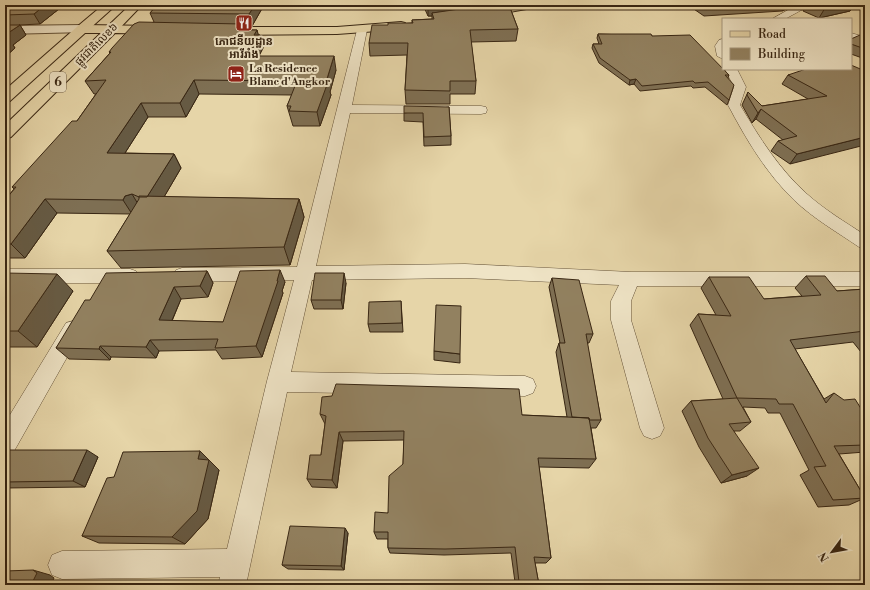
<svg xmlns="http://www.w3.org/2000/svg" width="870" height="590" font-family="'Libre Bodoni','Noto Sans Khmer',serif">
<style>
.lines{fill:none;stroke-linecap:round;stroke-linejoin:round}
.minor-casing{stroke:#645238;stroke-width:1}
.tertiary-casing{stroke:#645238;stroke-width:2}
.primary-casing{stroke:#382613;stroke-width:2}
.trunk-casing{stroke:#382613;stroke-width:2}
.minor{fill:#efe4c6;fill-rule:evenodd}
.tertiary{fill:#efe4c6;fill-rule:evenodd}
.primary{fill:#e6d5a8;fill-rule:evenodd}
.trunk{fill:#e6d5a8;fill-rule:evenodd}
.wall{fill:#7e6f53;stroke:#382613}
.shaded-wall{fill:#665a43;stroke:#382613}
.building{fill:#928160;stroke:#382613}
.labels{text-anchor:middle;stroke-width:4;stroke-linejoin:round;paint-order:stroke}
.far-poi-label{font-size:11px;font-weight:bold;fill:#382613;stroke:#efe4c6}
.far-street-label{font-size:11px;fill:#382613;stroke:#efe4c6}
.shield{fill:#efe4c6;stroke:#6f5f49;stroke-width:1}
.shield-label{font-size:12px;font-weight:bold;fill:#382613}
</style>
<rect width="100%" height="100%" fill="#e6d5a8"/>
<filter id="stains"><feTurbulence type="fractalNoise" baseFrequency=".005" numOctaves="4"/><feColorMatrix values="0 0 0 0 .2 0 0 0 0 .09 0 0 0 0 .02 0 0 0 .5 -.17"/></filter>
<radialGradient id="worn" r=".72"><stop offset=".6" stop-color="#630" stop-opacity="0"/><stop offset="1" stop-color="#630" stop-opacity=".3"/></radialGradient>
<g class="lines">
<!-- minor casing -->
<g class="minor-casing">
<path id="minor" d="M 797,5 L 807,5 L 807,7 L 785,19 L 772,19 Z
M 362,27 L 367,30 L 352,105 L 481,106 L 486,107 L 487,110 L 486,113 L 481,114 L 350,113 L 316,266 L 465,264 L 631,272 L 865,272 L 865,286 L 637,286 L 631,301 L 631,320 L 664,428 L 660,436 L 652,439 L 644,436 L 640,428 L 611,320 L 611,301 L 619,285 L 465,278 L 312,280 L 291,372 L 525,376 L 533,379 L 536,386 L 533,393 L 525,396 L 287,392 L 246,585 L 218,585 L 220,577 L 62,579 L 52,575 L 48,565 L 52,555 L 62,551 L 227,549 L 267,381 L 294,280 L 182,282 L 176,280 L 173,275 L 176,270 L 182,268 L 297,267 L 357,30 Z
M 851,33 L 865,37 L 865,44 L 851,40 Z
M 723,39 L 723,59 L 717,56 L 715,46 L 719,40 Z
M 725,69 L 737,69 L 746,87 L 740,105 C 759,137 779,169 807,194 C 825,210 845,222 865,235 L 865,249 L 859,247 C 837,232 814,219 794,200 C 766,173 746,139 728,105 L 734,87 Z
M 5,269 L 130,269 L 136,271 L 139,276 L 136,281 L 130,283 L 5,283 Z
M 73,321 L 80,323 L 83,329 L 13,453 L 5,457 L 5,423 L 66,323 Z"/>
</g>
<!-- tertiary casing -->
<g class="tertiary-casing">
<path id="tertiary" d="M 82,25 L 86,26 L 88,29 L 86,32 L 5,34 L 5,26 Z"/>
</g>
<!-- primary casing -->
<g class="primary-casing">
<path id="primary" d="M 103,5 L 116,5 L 86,32 L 78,32 L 76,29 L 78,26 Z
M 130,5 L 142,5 L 116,32 L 108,32 L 106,29 L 108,26 Z"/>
</g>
<!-- trunk casing -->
<g class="trunk-casing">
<path id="trunk" d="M 513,5 L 538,5 L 532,8 L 481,17 L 477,16 L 475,14 L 477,12 L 481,11 Z
M 401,22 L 405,23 L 407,26 L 405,29 L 337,34 L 228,35 L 224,34 L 222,31 L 224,28 L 228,27 L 337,27 Z
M 82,25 L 160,26 L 164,27 L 166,30 L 164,33 L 160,34 L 115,33 L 11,137 L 5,139 L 5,125 L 101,33 L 85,33 L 10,101 L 5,102 L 5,90 L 78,26 Z"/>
</g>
<!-- minor -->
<use href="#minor" class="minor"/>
<!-- tertiary -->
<use href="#tertiary" class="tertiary"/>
<!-- primary -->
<use href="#primary" class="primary"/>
<!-- trunk -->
<use href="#trunk" class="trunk"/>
</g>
<!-- wall -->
<path class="wall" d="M 5,5 L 64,5 L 40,24 L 19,25 L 20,25 L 26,35 L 13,45 L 15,48 L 5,57 Z
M 157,5 L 264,5 L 252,26 L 243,26 L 244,30 L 257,30 L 258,35 L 260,35 L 263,48 L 259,56 L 336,70 L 330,92 L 331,95 L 320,126 L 293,126 L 287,106 L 292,95 L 199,94 L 186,117 L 148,117 L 125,153 L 174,154 L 181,168 L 164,197 L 299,199 L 304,217 L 290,265 L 121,268 L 107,251 L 130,214 L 57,213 L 25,258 L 5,258 L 5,200 L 14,189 L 12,187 L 77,121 L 96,94 L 94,94 L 85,81 L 110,53 L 109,52 L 154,22 L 150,13 Z
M 423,5 L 509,5 L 518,29 L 516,41 L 471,42 L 476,81 L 475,94 L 450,94 L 450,104 L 406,104 L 405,90 L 407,55 L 370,56 L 369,43 L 388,25 L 412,23 L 412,20 L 432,19 L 432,16 L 428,16 Z
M 688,5 L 794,5 L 782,11 L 704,16 Z
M 806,5 L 854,5 L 850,11 L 819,18 L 803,11 Z
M 598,34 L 652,36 L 729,75 L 728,78 L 729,100 L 727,105 L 705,87 L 693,88 L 691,86 L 640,91 L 634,84 L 629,85 L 599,63 L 592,48 L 593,44 L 599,44 L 597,38 Z
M 865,36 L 865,59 L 851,54 L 851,39 Z
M 865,71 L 865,76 L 864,76 L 790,164 L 771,151 L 778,141 L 783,140 L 756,119 L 752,123 L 742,105 L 748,92 L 762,106 L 808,99 L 782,84 L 788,75 Z
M 449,107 L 451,136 L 451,145 L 424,146 L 423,122 L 404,121 L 404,113 Z
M 207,271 L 213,283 L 208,297 L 181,299 L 172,321 L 223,322 L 285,282 L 282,291 L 283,293 L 262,357 L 222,359 L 216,350 L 159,351 L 156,358 L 111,357 L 110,360 L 69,359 L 56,348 L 90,300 Z
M 5,273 L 73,291 L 37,347 L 5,347 Z
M 806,276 L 837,291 L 865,289 L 865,357 L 853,342 L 795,349 L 824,399 L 834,393 L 865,445 L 865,452 L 839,454 L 865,498 L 849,505 L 818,507 L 800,475 L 809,470 L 780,413 L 768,413 L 765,408 L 743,407 L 751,422 L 740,431 L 734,431 L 747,476 L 721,483 L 699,447 L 682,411 L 691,401 L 723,399 L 690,325 L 698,314 L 716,315 L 701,288 L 709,277 L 764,299 L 802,296 L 795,288 Z
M 552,278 L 593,334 L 589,343 L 587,343 L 601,420 L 596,428 L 591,428 L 596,459 L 589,468 L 539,467 L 551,558 L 546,563 L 535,563 L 539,585 L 484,585 L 485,583 L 515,582 L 511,553 L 444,555 L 390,553 L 388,548 L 388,539 L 377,539 L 374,532 L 388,513 L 403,464 L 404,440 L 343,441 L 337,488 L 312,487 L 307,479 L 321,455 L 325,424 L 320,414 L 522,415 L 567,417 L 556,352 L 559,343 L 560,343 L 549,287 Z
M 346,283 L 343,309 L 314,309 L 311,300 Z
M 401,301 L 403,332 L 370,332 L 368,324 Z
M 434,351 L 460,354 L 460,363 L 434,360 Z
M 5,450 L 98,457 L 85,487 L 5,488 Z
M 200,451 L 219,470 L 208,519 L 185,544 L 99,543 L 82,536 L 114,477 Z
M 348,533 L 344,570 L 288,569 L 282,565 Z"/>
<!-- shaded-wall -->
<path class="shaded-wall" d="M 45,5 L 64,5 L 40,24 L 34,14 Z
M 255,5 L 264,5 L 252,26 L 249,14 Z
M 457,5 L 505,5 L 432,13 L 432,16 L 428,16 L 428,8 Z
M 786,5 L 794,5 L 782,11 Z
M 839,5 L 854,5 L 850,11 L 819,18 L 825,8 Z
M 242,24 L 246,37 L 239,30 Z
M 20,25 L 26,35 L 13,45 L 15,48 L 5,57 L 5,35 Z
M 257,30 L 259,37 L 260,35 L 263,48 L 252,69 L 248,56 L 254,35 Z
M 334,56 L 336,70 L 330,92 L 331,95 L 320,126 L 317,112 Z
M 865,73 L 865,76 L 861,82 L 860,75 Z
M 636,79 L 634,84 L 629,85 L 630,80 Z
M 194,80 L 199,94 L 186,117 L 180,103 Z
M 141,103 L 148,117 L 116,167 L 107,153 Z
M 761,109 L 756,119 L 752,123 L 758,113 Z
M 865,137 L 865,145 L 790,164 L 797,154 Z
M 174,154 L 181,168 L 154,214 L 145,200 Z
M 132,194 L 141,209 L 132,214 L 123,200 L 125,196 Z
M 45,199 L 57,213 L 25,258 L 11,244 Z
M 299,199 L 304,217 L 290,265 L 284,247 Z
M 280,270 L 285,282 L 282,291 L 283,293 L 262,357 L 256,346 Z
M 207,271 L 213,283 L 208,297 L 200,286 Z
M 344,273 L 346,283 L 343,309 L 341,300 Z
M 57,274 L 73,291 L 37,347 L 18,331 Z
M 174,287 L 181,299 L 167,332 L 159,320 Z
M 150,340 L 159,351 L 156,358 L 146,347 Z
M 100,346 L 111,357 L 110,360 L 99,349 Z
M 339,432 L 343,441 L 337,488 L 332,480 Z
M 87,450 L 98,457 L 85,487 L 73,481 Z
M 200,451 L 219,470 L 208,519 L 185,544 L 172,537 L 198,459 Z
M 759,468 L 747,476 L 721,483 L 732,475 Z
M 345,528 L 348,533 L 344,570 L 341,566 Z
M 33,570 L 50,575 L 54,578 L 51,585 L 31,585 Z"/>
<!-- building -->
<path class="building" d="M 5,5 L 45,5 L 34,14 L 5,15 Z
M 157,5 L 255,5 L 249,14 L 150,13 Z
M 426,5 L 457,5 L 428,8 Z
M 487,5 L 509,5 L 518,29 L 470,30 L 476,81 L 450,81 L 450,91 L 405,90 L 408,43 L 369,43 L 372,25 L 388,25 L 388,23 L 413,23 L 412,20 L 434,19 L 432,13 Z
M 706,5 L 725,5 L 708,6 Z
M 817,5 L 839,5 L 825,8 Z
M 139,22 L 242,24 L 239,30 L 257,30 L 254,35 L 260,35 L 248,56 L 334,56 L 326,82 L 328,82 L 317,112 L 289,111 L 291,106 L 287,106 L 297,81 L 194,80 L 180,103 L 141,103 L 107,153 L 174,154 L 147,197 L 139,197 L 132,194 L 125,196 L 123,200 L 45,199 L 11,244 L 5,244 L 5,200 L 16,187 L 12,187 L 72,121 L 77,121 L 106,80 L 85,81 L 111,52 L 109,52 L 112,48 L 134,24 Z
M 5,25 L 20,25 L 5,35 Z
M 598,34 L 651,34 L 652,36 L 690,35 L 729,75 L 725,75 L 734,85 L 729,100 L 708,82 L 695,83 L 693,81 L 642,86 L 636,79 L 630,80 L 600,58 L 593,44 L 602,44 Z
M 860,35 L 865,36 L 865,49 L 851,44 L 851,39 Z
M 851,65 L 865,71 L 865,73 L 860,75 L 865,77 L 865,137 L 797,154 L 778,141 L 797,136 L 761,109 L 758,113 L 747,95 L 748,92 L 762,106 L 827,96 L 788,75 L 806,69 L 851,69 Z
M 404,106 L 449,107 L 451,136 L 424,137 L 423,113 L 404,113 Z
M 139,196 L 299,199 L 284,247 L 107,251 L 139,199 Z
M 280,270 L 277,281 L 278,281 L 256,346 L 215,348 L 218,339 L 150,340 L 146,347 L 100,346 L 99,349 L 56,348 L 85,300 L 90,300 L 106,273 L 207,271 L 200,286 L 174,287 L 159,320 L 223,322 L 240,271 Z
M 5,273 L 57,274 L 18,331 L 5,331 Z
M 315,273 L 344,273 L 341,300 L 311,300 Z
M 806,276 L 825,276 L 837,291 L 865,289 L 865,331 L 790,340 L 826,403 L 834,393 L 844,400 L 855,399 L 865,415 L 865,445 L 834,446 L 865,498 L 833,500 L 814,467 L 826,466 L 793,404 L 779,404 L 776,399 L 737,398 L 751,422 L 729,424 L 759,468 L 732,475 L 708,438 L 691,401 L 737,398 L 698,314 L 731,316 L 709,277 L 749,277 L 764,299 L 821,295 Z
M 552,278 L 579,280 L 593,334 L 586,334 L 601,420 L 589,420 L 589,418 L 572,417 L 559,343 L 565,343 Z
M 401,301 L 402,323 L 368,324 L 369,302 Z
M 436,305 L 461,306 L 460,354 L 434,351 Z
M 336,384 L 519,389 L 522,415 L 589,418 L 596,459 L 538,458 L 551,558 L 534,557 L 539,585 L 486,585 L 485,583 L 519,582 L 515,547 L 445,549 L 388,548 L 388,532 L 374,532 L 375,512 L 388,513 L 389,476 L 403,464 L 404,431 L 339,432 L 332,480 L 307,479 L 310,455 L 321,455 L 326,416 L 320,414 L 322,397 L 332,396 Z
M 5,450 L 87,450 L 73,481 L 5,482 Z
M 200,451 L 198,459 L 209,460 L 197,511 L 172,537 L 82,536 L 107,478 L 114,477 L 123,452 Z
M 290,526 L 345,528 L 341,566 L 282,565 Z
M 33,570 L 37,573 L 31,585 L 5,585 L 5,571 Z"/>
<!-- icons -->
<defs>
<g id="restaurant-square" transform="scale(0.9)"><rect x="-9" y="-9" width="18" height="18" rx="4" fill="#8f2418" stroke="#efe4c6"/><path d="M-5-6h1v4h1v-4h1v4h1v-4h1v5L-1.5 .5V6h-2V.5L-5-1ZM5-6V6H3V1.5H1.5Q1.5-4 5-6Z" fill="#fff"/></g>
<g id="hotel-square" transform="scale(0.9)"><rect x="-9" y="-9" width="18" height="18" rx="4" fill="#8f2418" stroke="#efe4c6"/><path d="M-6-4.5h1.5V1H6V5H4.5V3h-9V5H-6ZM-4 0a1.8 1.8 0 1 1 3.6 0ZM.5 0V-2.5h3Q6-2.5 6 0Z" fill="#fff"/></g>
</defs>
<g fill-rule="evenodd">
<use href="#restaurant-square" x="244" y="23"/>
<use href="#hotel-square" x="236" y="74"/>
</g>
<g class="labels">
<!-- far-poi labels -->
<g class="far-poi-label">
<text x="244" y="45">ភោជនីយដ្ឋាន<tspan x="244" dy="13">អារីរាំង</tspan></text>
<text x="249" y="72" text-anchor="start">La Residence<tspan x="249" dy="13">Blanc d'Angkor</tspan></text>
</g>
<!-- far-street labels -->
<g class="far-street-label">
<text transform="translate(96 44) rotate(-45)" y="4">ផ្លូវជាតិលេខ៦</text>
</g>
<!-- shield labels -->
<rect class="shield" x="50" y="72" width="16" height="20" rx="3"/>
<g class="shield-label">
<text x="58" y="86">6</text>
</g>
</g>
<!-- margin -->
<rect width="870" height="590" fill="none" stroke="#e6d5a8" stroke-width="20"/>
<rect x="6" y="6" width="858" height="578" fill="none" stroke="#382613" stroke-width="2"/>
<rect x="10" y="10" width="850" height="570" fill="none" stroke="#382613"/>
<!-- legend -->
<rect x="722" y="18" width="130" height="52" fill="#efe4c6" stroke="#a6987e"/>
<rect x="730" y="31" width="20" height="6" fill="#e6d5a8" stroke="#a6987e"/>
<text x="758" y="38" font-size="12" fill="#382613">Road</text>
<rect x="730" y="48" width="20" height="12" fill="#928160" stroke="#a6987e"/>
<text x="758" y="58" font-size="12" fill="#382613">Building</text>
<!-- north arrow -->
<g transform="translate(832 552) rotate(238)" stroke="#efe4c6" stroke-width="3" paint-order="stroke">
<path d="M0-3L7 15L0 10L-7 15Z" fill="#382613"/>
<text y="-6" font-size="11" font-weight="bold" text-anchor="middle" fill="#382613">N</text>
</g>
<rect width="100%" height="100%" filter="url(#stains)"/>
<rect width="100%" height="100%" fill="url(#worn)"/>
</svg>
